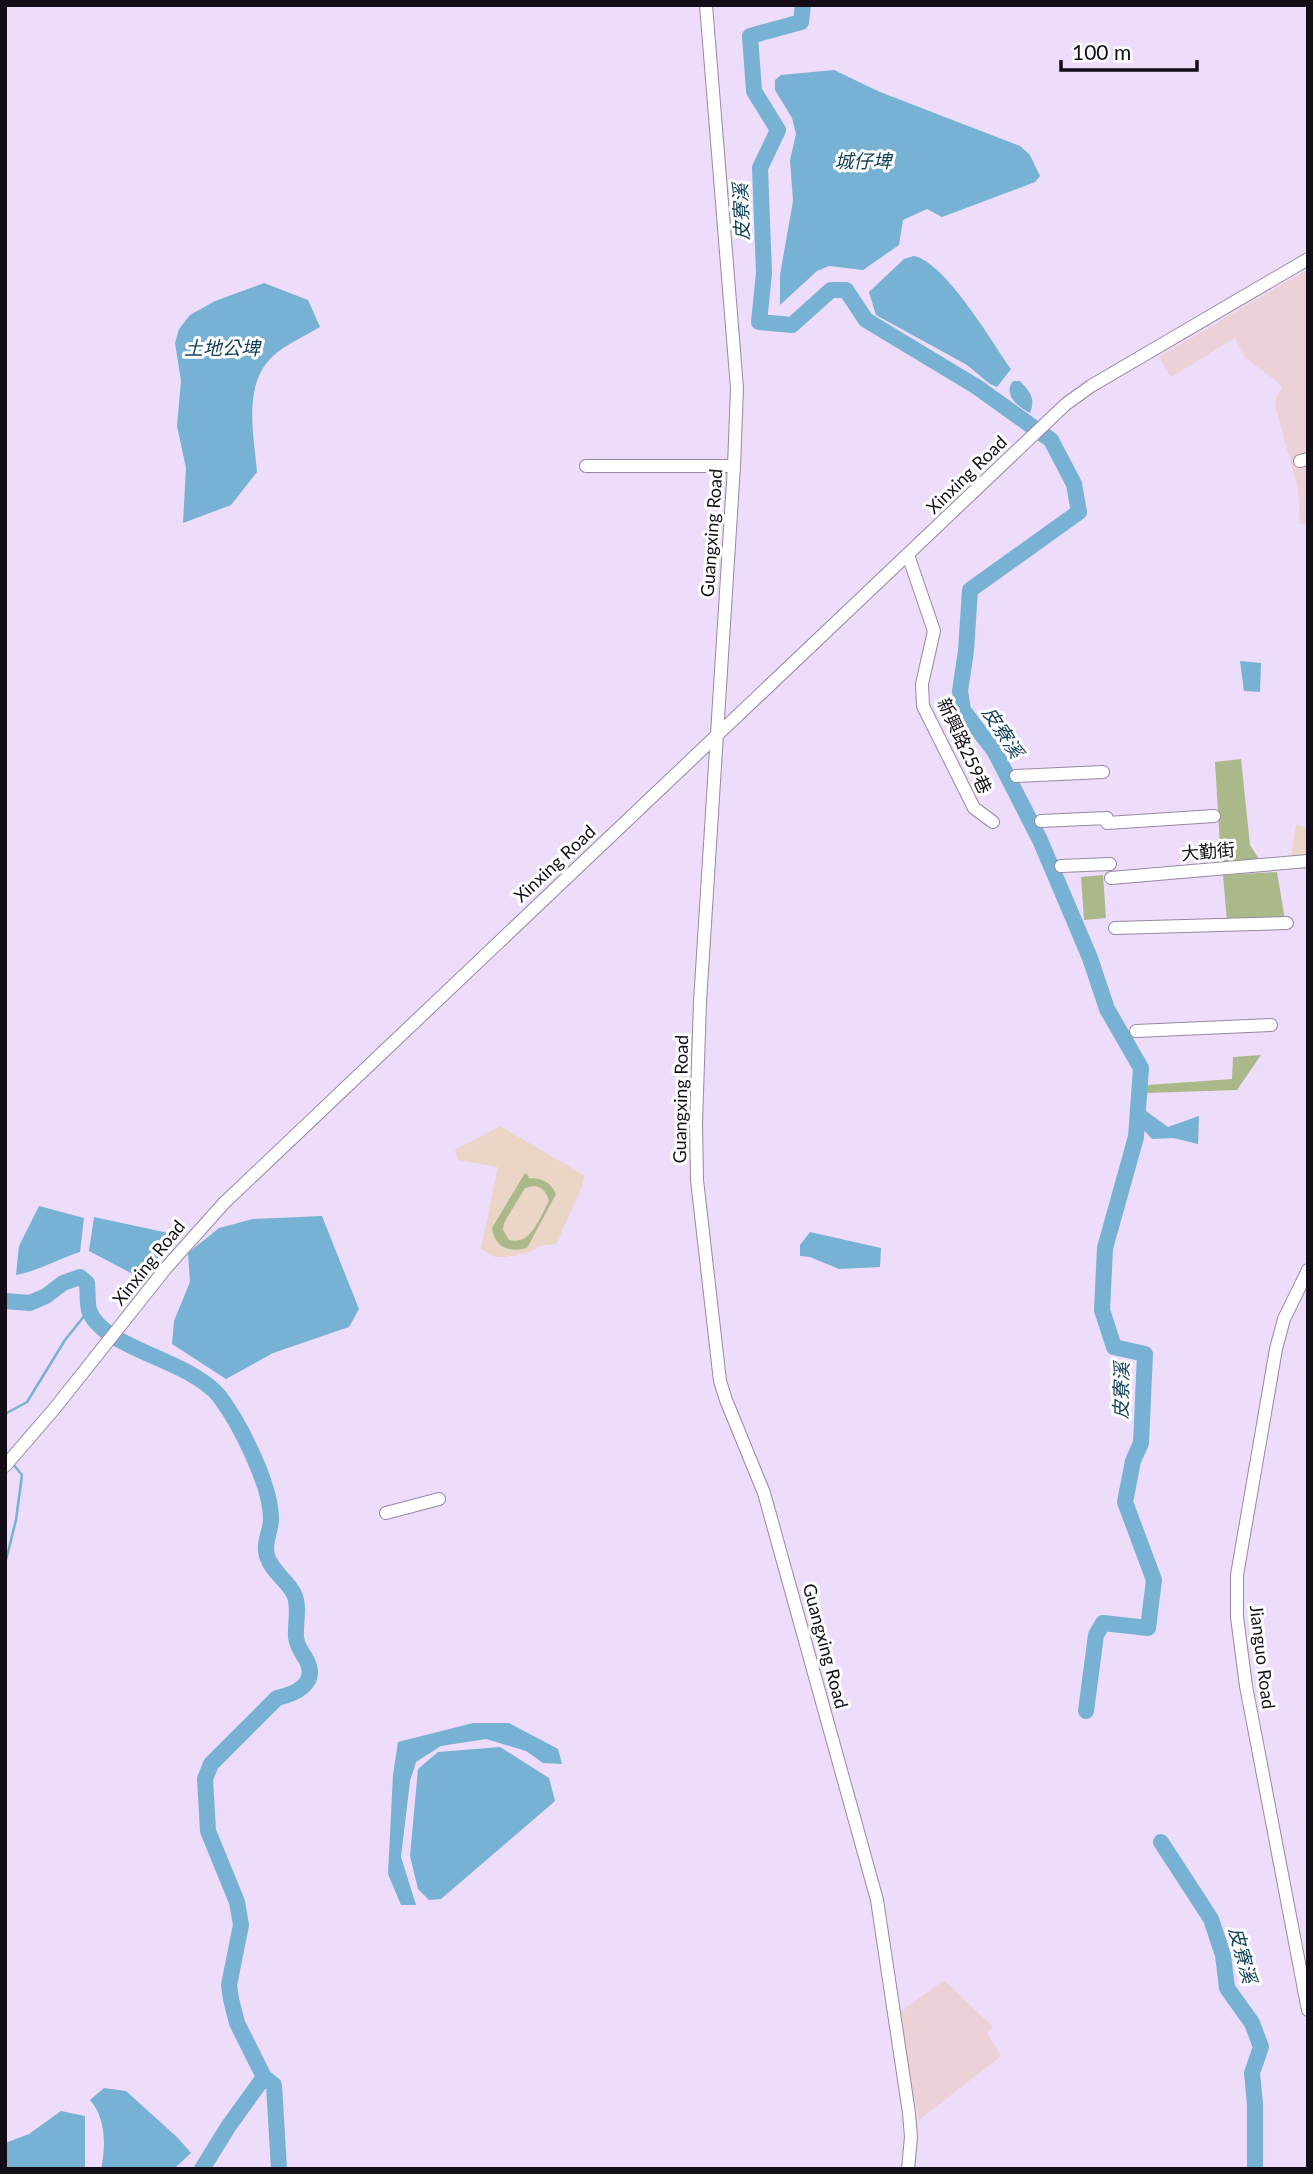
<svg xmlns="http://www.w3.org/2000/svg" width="1313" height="2174" font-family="Lato,'Noto Sans TC',sans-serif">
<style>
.industrial{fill:#ecd2d7}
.education{fill:#ead5c7}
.green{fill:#abb98a;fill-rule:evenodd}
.water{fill:#77b1d3}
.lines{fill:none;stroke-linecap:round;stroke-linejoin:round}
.stream{stroke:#77b1d3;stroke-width:2.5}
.river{stroke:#77b1d3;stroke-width:16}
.minor-casing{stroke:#9788a3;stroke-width:14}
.minor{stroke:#fff;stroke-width:12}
.labels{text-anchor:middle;stroke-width:6;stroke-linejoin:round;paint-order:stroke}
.street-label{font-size:18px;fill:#130d17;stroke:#fff}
.water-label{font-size:19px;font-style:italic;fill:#0f3f57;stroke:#fff}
</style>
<rect width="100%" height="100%" fill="#eddcfa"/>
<!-- industrial -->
<path class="industrial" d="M 1308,269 L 1308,525 L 1300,523 L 1298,489 L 1275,405 L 1277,395 L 1282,389 L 1279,383 L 1245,358 L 1235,338 L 1171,377 L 1159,357 Z
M 944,1980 L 993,2027 L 987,2033 L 1001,2056 L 919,2120 L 896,2015 Z"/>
<!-- education -->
<path class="education" d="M 1296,824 L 1308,829 L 1308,855 L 1291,857 Z
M 500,1126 L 584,1175 L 582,1187 L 556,1244 L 539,1246 L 530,1252 L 507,1257 L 495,1257 L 481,1249 L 498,1167 L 458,1160 L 455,1150 Z"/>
<!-- green -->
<path class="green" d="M 1241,759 L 1250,845 L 1259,859 L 1221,862 L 1215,762 Z
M 1277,872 L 1285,920 L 1227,922 L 1223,875 Z
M 1103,875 L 1106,918 L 1084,920 L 1081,877 Z
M 1261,1055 L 1237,1090 L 1147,1093 L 1147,1085 L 1232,1079 L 1233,1057 Z
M 525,1173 L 529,1176 L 528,1178 C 541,1178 550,1181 556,1194 L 527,1248 C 510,1253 495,1248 492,1228 ZM 534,1186 C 543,1187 547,1193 549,1201 C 540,1217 531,1246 509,1240 L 503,1230 L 504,1223 L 525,1188 Z"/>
<!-- water -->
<path class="water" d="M 834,70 L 880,92 L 1020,146 L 1030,155 L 1040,176 L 1035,182 L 942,217 L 927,209 L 903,220 L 899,245 L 863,270 L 829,266 L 817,271 L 780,305 L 780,275 L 793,201 L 790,160 L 796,134 L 792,118 L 775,90 L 775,80 L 781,75 Z
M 914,256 C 946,263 991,341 1011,369 L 997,387 L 990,384 L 967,365 L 876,315 L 869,292 L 904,259 Z
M 264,283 L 308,300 L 320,327 C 305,336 286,344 273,356 C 242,385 254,435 257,472 L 231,505 L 183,523 L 186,468 L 177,426 L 181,381 L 175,343 L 179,329 L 190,315 L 215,301 Z
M 1013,381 L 1020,381 C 1030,392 1036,398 1030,413 C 1017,406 1003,395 1013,381 Z
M 1240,661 L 1261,663 L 1260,692 L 1244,691 Z
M 1146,1111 L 1168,1127 L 1199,1116 L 1198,1144 L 1173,1138 L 1152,1139 L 1143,1129 Z
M 39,1206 L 84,1218 L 80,1252 C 58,1259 38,1271 16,1275 L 19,1246 Z
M 322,1216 L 359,1309 L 349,1327 L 273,1353 L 226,1379 L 172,1344 L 174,1321 L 190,1282 L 188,1253 L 219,1228 L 253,1219 Z
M 94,1217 L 173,1234 L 144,1280 L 89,1251 Z
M 810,1232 L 881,1248 L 880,1267 L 839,1269 L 810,1257 L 800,1256 L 800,1245 Z
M 473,1723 L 509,1723 L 558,1749 L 562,1764 L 543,1763 L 526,1751 L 486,1739 L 441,1746 L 416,1762 L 410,1781 L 401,1857 L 416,1905 L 401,1905 L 388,1874 L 393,1775 L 398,1742 Z
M 500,1747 L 549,1778 L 555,1801 L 441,1899 L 429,1900 L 418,1889 L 410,1856 L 418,1769 L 438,1752 Z
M 104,2088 L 126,2091 L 178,2138 L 191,2153 L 174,2169 L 101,2169 C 106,2146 106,2118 90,2100 Z
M 61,2111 L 85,2116 L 85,2169 L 5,2169 L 5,2143 L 29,2134 Z"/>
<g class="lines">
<!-- stream -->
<path class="stream" d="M 5,1414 L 27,1402 L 65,1340 L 89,1310
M 5,1564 L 16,1520 L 22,1475 L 13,1464"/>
<!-- river -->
<path class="river" d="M 803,5 L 801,22 L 750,36 L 754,91 L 778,130 L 760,168 L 764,273 L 759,322 L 792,325 L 831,290 L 846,290 L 866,320 L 977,387 L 1051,440 L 1074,484 L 1079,512 L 970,590 L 966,651 L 960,691 L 963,710 L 995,752 L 1040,840 L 1090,958 L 1107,1009 L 1141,1068 L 1136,1137 L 1105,1248 L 1102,1310 L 1114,1347 L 1145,1354 L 1141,1443 L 1133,1461 L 1125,1502 L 1154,1580 L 1148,1628 L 1103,1623 L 1096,1635 L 1086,1711
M 5,1301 L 30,1303 L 46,1296 L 63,1283 L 80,1277 L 87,1283 C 88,1291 87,1302 89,1310 C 102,1349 190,1359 220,1397 C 240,1424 271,1485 271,1519 C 271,1532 263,1542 267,1556 C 272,1572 287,1580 294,1594 C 300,1607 295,1623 296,1637 C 297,1647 302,1652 307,1661 C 318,1684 295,1694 277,1698 L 211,1764 L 205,1779 L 208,1831 L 237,1902 L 241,1925 L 229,1985 L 231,1999 L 237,2023 L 264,2077 L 228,2127 L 202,2169
M 1161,1842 L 1211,1919 L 1223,1955 L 1227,1988 L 1252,2023 L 1261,2047 L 1252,2073 L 1255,2104 L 1255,2169
M 264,2077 L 274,2085 L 279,2169"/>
<!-- minor casing -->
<g class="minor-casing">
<path id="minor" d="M 706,5 L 737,388 L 734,466 L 700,1002 L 696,1123 L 697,1180 L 720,1381 L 726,1400 L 764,1493 L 877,1900 L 909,2113 L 911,2137 L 908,2169
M 1300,461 L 1308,459
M 586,466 L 734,466
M 908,555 L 934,631 L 922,684 L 923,706 L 974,808 L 993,822
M 1016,776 L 1103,772
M 1041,821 L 1107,818
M 1107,823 L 1214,816
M 1061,866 L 1110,864
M 1111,878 L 1308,861
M 1115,928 L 1287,923
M 1136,1031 L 1271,1025
M 1308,1270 L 1284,1319 L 1276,1349 L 1237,1575 L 1237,1617 L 1246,1686 L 1308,2010
M 5,1466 L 55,1408 L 166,1268 L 224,1203 L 1066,404 L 1091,386 L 1308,259
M 386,1513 L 439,1499"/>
</g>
<!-- minor -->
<use href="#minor" class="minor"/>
</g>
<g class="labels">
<!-- street labels -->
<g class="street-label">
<text transform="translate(967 475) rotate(-44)" y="6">Xinxing Road</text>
<text transform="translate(712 533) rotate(-86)" y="6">Guangxing Road</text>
<text transform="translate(964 746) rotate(65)" y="6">新興路259巷</text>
<text transform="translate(1208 852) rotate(-5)" y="6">大勤街</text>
<text transform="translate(555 864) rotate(-43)" y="6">Xinxing Road</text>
<text transform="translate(681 1099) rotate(-89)" y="6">Guangxing Road</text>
<text transform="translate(149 1263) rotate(-51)" y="6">Xinxing Road</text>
<text transform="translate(825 1646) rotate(75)" y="6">Guangxing Road</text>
<text transform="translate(1262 1657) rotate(83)" y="6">Jianguo Road</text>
</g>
<!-- water labels -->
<g class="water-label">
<text x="863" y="168">城仔埤</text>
<text transform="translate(741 212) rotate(-92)" y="7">皮寮溪</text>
<text x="222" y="355">土地公埤</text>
<text transform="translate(1003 732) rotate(57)" y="7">皮寮溪</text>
<text transform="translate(1121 1391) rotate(-89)" y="7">皮寮溪</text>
<text transform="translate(1243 1955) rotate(75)" y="7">皮寮溪</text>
</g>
</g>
<!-- border -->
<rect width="1313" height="2174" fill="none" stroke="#130d17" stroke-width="14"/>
<!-- scale -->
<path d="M1061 60v10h136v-10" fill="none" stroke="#130d17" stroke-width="3.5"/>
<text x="1072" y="60" font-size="21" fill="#130d17" stroke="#ffffff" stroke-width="5" paint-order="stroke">100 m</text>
</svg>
